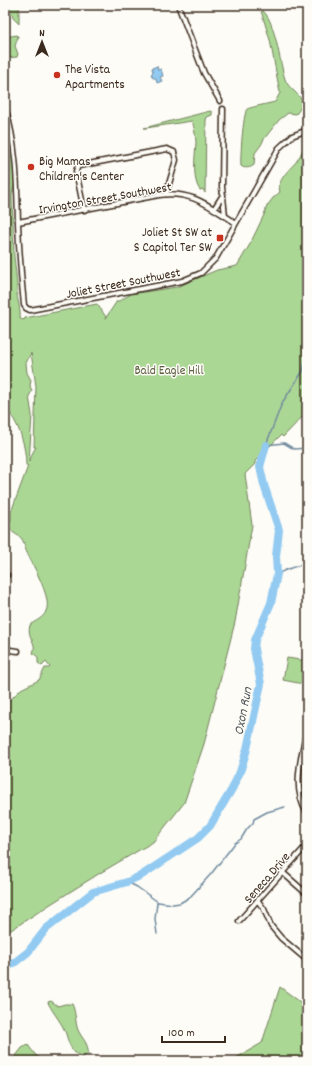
<svg xmlns="http://www.w3.org/2000/svg" width="312" height="1066" font-family="Dekko,sans-serif">
<style>
.green{fill:#abd795;stroke:#73805a;fill-rule:evenodd}
.water{fill:#92caf1;stroke:#6f8a9d}
.lines{fill:none;stroke-linecap:round;stroke-linejoin:round}
.stream{stroke:#6f8a9d;stroke-width:1.5}
.river{stroke:#92caf1;stroke-width:8}
.street-casing{stroke:#3b2a1e;stroke-width:7}
.street{stroke:#fdfcf7;stroke-width:4}
.poi-dot{fill:#c8321e;stroke:#fdfcf7;stroke-width:1.5}
.labels{text-anchor:middle;stroke-width:3;stroke-linejoin:round;paint-order:stroke}
.poi-label{font-size:13px;fill:#3b2a1e;stroke:#fdfcf7;text-anchor:start}
.street-label{font-size:13px;fill:#3b2a1e;stroke:#fdfcf7}
.park-label{font-size:13px;fill:#5d5e42;stroke:#fdfcf7}
.water-label{font-size:14px;font-style:italic;fill:#555a5d;stroke:#fdfcf7}
</style>
<rect width="100%" height="100%" fill="#fdfcf7"/>
<filter id="ink" filterUnits="userSpaceOnUse"><feTurbulence type="fractalNoise" baseFrequency=".025" numOctaves="2"/><feDisplacementMap in="SourceGraphic" scale="8" xChannelSelector="R" yChannelSelector="G"/><feConvolveMatrix kernelMatrix="1 2 1 2 8 2 1 2 1" color-interpolation-filters="sRGB"/></filter>
<g filter="url(#ink)">
<!-- green -->
<path class="green" d="M 5,5 L 19,5 L 19,24 L 13,18 L 12,13 L 5,12 Z
M 263,11 C 275,20 280,64 285,79 C 290,94 312,96 296,114 L 288,113 L 279,120 L 264,139 L 261,145 L 255,153 L 254,165 C 251,168 244,169 241,166 C 240,158 243,115 247,109 C 248,108 271,103 275,102 L 280,93 L 270,40 L 262,14 L 261,12 Z
M 17,35 L 18,37 L 15,46 L 18,54 L 17,57 L 5,58 L 5,37 Z
M 210,111 L 212,112 L 212,115 L 207,117 L 206,120 L 205,193 L 203,189 L 200,190 C 192,181 195,155 196,143 C 196,139 194,125 192,121 L 146,128 L 144,128 Z
M 5,126 L 18,166 L 12,195 L 14,256 L 17,284 L 17,295 C 18,300 21,313 20,318 L 22,320 L 25,319 L 25,318 L 97,304 L 106,317 L 105,319 L 117,301 L 119,301 L 131,294 L 177,287 L 217,270 L 237,266 L 249,246 L 264,215 L 267,206 L 273,198 L 280,192 C 276,181 289,170 296,162 C 299,158 302,152 304,148 L 307,154 L 307,210 L 305,227 L 307,247 L 307,412 L 283,437 L 281,435 L 255,461 L 255,464 L 245,474 L 252,525 L 235,622 L 204,744 L 184,803 L 153,842 L 100,873 L 46,907 L 5,934 L 5,705 L 21,689 L 39,680 L 45,668 L 49,668 L 50,667 L 46,662 L 42,666 L 38,663 L 38,657 L 33,653 C 38,642 26,638 30,625 C 35,621 44,618 46,611 C 53,598 30,561 25,548 C 24,545 24,542 22,539 C 18,534 11,534 9,526 L 11,520 L 11,512 L 28,466 L 26,465 C 26,447 19,421 5,408 ZM 31,353 L 36,386 L 34,447 L 36,447 L 33,452 L 29,462 L 32,415 L 29,396 L 32,391 L 30,386 L 31,380 L 27,373 L 26,363 Z
M 287,658 L 307,661 L 303,684 L 283,680 Z
M 280,987 L 307,1007 L 307,1061 L 231,1061 L 262,1043 Z
M 51,1001 L 58,1006 L 65,1004 L 72,1004 C 76,1012 75,1022 78,1030 C 82,1039 89,1043 88,1054 L 82,1057 C 78,1055 74,1053 72,1049 C 68,1044 67,1035 64,1029 C 61,1022 49,1007 48,1002 Z
M 28,1045 C 36,1056 41,1064 55,1058 L 61,1061 L 12,1061 L 22,1048 Z"/>
<!-- water -->
<path class="water" d="M 157,66 L 158,70 L 161,69 L 163,76 L 160,77 L 162,81 L 157,83 L 156,78 L 153,78 L 151,74 L 153,73 L 152,68 Z"/>
<g class="lines">
<!-- stream -->
<path class="stream" d="M 307,356 L 303,371 L 282,403 L 266,445 L 284,443 L 294,449 L 307,448
M 277,574 C 285,570 298,565 307,564
M 127,882 L 137,887 L 158,902 L 173,904 L 180,903 L 190,897 L 211,874 L 235,843 L 241,839 L 247,829 L 253,823 L 254,819 L 267,812 L 285,807
M 157,903 L 155,919 L 157,934"/>
<!-- river -->
<path class="river" d="M 5,969 L 14,963 L 28,952 L 46,929 L 93,892 L 127,882 L 142,875 L 198,838 L 210,826 L 232,789 L 240,772 L 247,749 L 261,684 L 254,649 L 255,640 L 271,603 L 277,574 L 276,556 L 279,530 L 264,485 L 260,467 L 266,445"/>
<!-- street casing -->
<g class="street-casing">
<path id="street" d="M 178,5 L 204,73 L 220,101
M 306,5 L 307,17
M 5,107 C 17,146 17,183 18,223 C 19,250 21,277 24,305 L 26,308 L 30,310 L 182,281 L 201,273 L 216,258 L 279,148 L 292,136 L 307,130
M 223,109 L 222,187 L 225,216
M 214,209 L 223,195
M 84,210 L 76,171 L 78,166 L 167,149 L 174,152 L 176,160 L 166,194
M 18,222 L 159,195 C 192,190 210,207 236,223
M 5,575 L 7,575
M 5,646 L 10,650 L 18,651
M 307,728 C 302,756 291,787 307,813
M 282,872 L 307,894
M 258,901 L 264,909 L 271,926 L 281,938 L 307,960
M 239,921 L 307,845"/>
</g>
<!-- street -->
<use href="#street" class="street"/>
</g>
</g>
<!-- markers -->
<g class="poi-dot">
<circle cx="57" cy="75" r="4"/>
<circle cx="31" cy="167" r="4"/>
<rect x="216" y="234" width="8" height="8" rx="2"/>
</g>
<g class="labels">
<!-- poi labels -->
<g class="poi-label">
<text x="65" y="73">The Vista<tspan x="65" dy="15">Apartments</tspan></text>
<text x="39" y="165">Big Mamas<tspan x="39" dy="15">Children's Center</tspan></text>
<text x="212" y="236" text-anchor="end">Joliet St SW at<tspan x="212" dy="15">S Capitol Ter SW</tspan></text>
</g>
<!-- street labels -->
<g class="street-label">
<text transform="translate(105 197) rotate(-10)" y="5">Irvington Street Southwest</text>
<text transform="translate(123 282) rotate(-11)" y="5">Joliet Street Southwest</text>
<text transform="translate(266 877) rotate(-49)" y="5">Seneca Drive</text>
</g>
<!-- park labels -->
<g class="park-label">
<text x="169" y="374">Bald Eagle Hill</text>
</g>
<!-- water labels -->
<g class="water-label">
<text transform="translate(242 711) rotate(-79)" y="5">Oxon Run</text>
</g>
</g>
<!-- margin -->
<rect width="312" height="1066" fill="none" stroke="#fdfcf7" stroke-width="20"/>
<rect x="10" y="10" width="292" height="1046" fill="none" stroke="#3b2a1e" stroke-width="1.5" filter="url(#ink)"/>
<!-- north arrow -->
<g transform="translate(42 42)" stroke="#fdfcf7" stroke-width="3" paint-order="stroke">
<path d="M0-3L7 15L0 10L-7 15Z" fill="#3b2a1e"/>
<text y="-6" font-size="11" font-weight="bold" text-anchor="middle" fill="#3b2a1e">N</text>
</g>
<!-- scale -->
<path d="M162 1036v6h63v-6" fill="none" stroke="#3b2a1e" stroke-width="2"/>
<text x="168" y="1036" font-size="12" fill="#3b2a1e" stroke="#fdfcf7" stroke-width="3" paint-order="stroke">100 m</text>
</svg>
